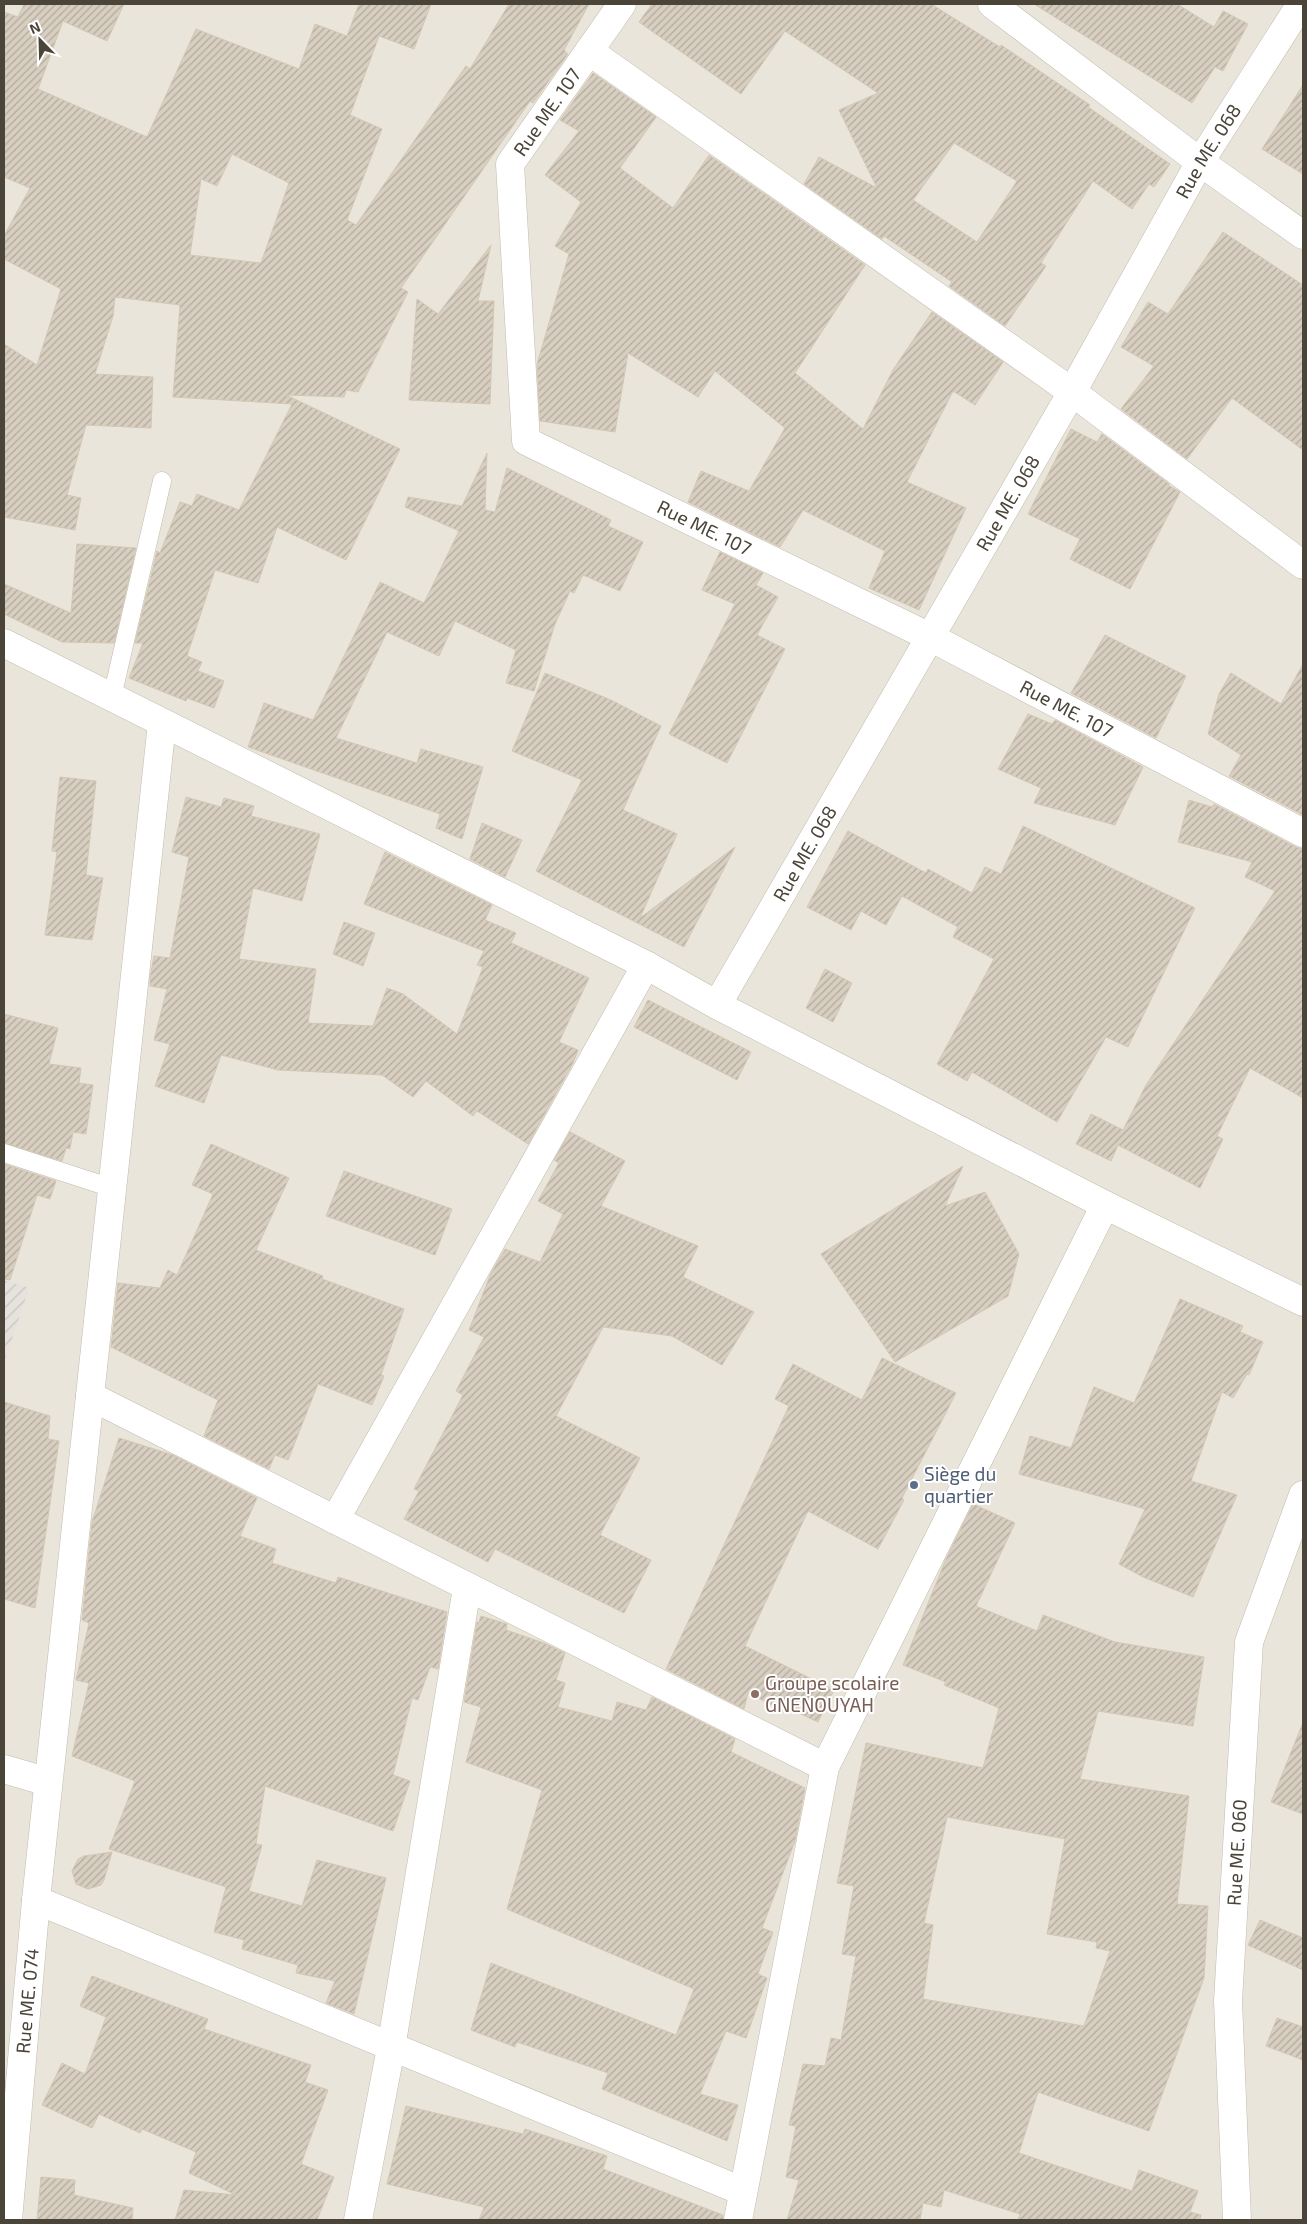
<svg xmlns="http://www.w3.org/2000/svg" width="1307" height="2224" font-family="'Exo 2',sans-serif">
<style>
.residential{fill:#eae5da}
.industrial{fill:url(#industrial-furrows)}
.building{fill:url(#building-hatch);stroke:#d3c7b4;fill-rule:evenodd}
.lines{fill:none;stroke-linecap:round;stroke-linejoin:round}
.lane-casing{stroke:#c2bbae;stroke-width:19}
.street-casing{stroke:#c2bbae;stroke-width:29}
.lane{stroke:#fff;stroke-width:18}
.street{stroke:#fff;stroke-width:28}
.service-dot{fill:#5c6f8a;stroke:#fff;stroke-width:2}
.education-dot{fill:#8d6e63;stroke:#fff;stroke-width:2}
.labels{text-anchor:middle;stroke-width:4;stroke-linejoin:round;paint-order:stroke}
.street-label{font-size:19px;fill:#4b4439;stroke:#fff}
.service-label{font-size:19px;fill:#4e5e75;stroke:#fff;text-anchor:start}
.education-label{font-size:19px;fill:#785e54;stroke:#fff;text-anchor:start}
</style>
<defs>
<pattern id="industrial-furrows" width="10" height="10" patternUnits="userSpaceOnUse" patternTransform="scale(1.25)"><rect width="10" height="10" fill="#e6e2dd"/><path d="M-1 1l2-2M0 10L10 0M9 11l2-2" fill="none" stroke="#c7c3be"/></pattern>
<pattern id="building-hatch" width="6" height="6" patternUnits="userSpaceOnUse" patternTransform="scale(1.25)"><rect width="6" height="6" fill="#d8cfc1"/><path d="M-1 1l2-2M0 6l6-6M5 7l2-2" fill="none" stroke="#b1aa9e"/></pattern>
</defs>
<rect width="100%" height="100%" fill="#f6f3ec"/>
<!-- residential -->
<path class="residential" d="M 4,4 L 1303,4 L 1303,2220 L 4,2220 Z"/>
<!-- industrial -->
<path class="industrial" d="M 4,1280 L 29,1288 L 4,1363 Z"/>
<!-- building -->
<path class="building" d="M 24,4 L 124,4 L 107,41 L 63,21 L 38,89 L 147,137 L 196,29 L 299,69 L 315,24 L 347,36 L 359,4 L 431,4 L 414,49 L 379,36 L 350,115 L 382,129 L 347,220 L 356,225 L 466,66 L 470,69 L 509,4 L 589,4 L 564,50 L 568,54 L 533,103 L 530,101 L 401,288 L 408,292 L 358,392 L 346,390 L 344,397 L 286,395 L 400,449 L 346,560 L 277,527 L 258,583 L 215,570 L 187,656 L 202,662 L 198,671 L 224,681 L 214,708 L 187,698 L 186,701 L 129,678 L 143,643 L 135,643 L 157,551 L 160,553 L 180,502 L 192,506 L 197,494 L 239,510 L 292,404 L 173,397 L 180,305 L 115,297 L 113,316 L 95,374 L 153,377 L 151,428 L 86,425 L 67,495 L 81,498 L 75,530 L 4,517 L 4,344 L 37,365 L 61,289 L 4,259 L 4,236 L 30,188 L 4,177 L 4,12 L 18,17 ZM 232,154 L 289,183 L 261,263 L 190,255 L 201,179 L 217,186 Z
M 652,4 L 931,4 L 1000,47 L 1001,45 L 1090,105 L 1088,107 L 1170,164 L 1154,187 L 1149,184 L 1132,209 L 1093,181 L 1041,263 L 1046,266 L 1005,326 L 949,286 L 952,282 L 884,236 L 882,239 L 804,184 L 819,157 L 877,188 L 839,110 L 878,93 L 785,31 L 741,94 L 639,22 ZM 954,143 L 1017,181 L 977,242 L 913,200 Z
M 1034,4 L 1177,4 L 1214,27 L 1223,11 L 1248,24 L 1223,71 L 1215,67 L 1192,103 Z
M 593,73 L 656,117 L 620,168 L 673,208 L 709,155 L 865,265 L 795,373 L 863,429 L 893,370 L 932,312 L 1003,362 L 975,405 L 953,391 L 907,482 L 966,508 L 919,610 L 869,588 L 885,551 L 803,510 L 780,547 L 688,502 L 701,471 L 749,491 L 785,428 L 715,371 L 698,397 L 628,353 L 615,432 L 540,421 L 537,364 L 569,254 L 555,246 L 581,202 L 545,175 L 579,131 L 560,120 Z
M 1303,85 L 1303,174 L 1262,149 Z
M 1223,232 L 1303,285 L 1303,450 L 1232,398 L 1187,459 L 1121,409 L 1154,366 L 1121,347 L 1148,302 L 1168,314 Z
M 491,245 L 478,301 L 494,301 L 490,404 L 409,400 L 417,299 L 438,314 Z
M 1071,429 L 1097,442 L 1102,434 L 1169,484 L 1168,485 L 1180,492 L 1130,589 L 1070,559 L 1080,539 L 1028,514 Z
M 487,453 L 485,510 L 495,512 L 507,468 L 611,520 L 608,526 L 643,542 L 620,591 L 583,575 L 574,593 L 570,591 L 555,624 L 534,691 L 506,683 L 516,650 L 455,621 L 439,656 L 387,632 L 336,738 L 417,763 L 421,749 L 483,767 L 462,839 L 436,828 L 440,814 L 248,747 L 264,703 L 313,720 L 380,582 L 424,603 L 459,531 L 405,507 L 408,497 L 462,506 Z
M 77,544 L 136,548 L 114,643 L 62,642 L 4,614 L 4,584 L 71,613 Z
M 720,552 L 763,573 L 756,585 L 778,597 L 757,635 L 785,649 L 727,763 L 669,734 L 735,604 L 702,590 Z
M 1105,635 L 1186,676 L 1156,738 L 1071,693 Z
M 1303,664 L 1303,815 L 1229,776 L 1241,755 L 1208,734 L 1219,694 L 1231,673 L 1281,704 Z
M 545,673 L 611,700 L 661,726 L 623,810 L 677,834 L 640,918 L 735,847 L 684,947 L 536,871 L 582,780 L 512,751 Z
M 1028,714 L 1052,724 L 1055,720 L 1143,767 L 1115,825 L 1034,803 L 1041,788 L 998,769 Z
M 60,777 L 96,781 L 86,875 L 103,878 L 92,940 L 45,935 L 57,852 L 52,851 Z
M 186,797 L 221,807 L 224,798 L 254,806 L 251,816 L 320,834 L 302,901 L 253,888 L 239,959 L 316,969 L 308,1023 L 373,1026 L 387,988 L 403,994 L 457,1034 L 483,967 L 477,965 L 484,951 L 364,904 L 385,852 L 492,905 L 485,920 L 516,933 L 511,943 L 589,978 L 559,1042 L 578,1050 L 573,1063 L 528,1144 L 477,1111 L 473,1116 L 426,1081 L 413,1097 L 382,1075 L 278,1070 L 221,1055 L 204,1103 L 155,1086 L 170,1044 L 154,1040 L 167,989 L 150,986 L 150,978 L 154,956 L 170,958 L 189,857 L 172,852 Z
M 1189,800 L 1212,807 L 1214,804 L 1296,847 L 1303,849 L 1303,1098 L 1250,1068 L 1217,1136 L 1223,1139 L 1200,1188 L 1118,1145 L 1111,1161 L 1076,1144 L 1091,1114 L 1123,1130 L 1146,1085 L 1275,891 L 1245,877 L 1252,862 L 1178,842 Z
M 482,823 L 522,840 L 505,877 L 470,859 Z
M 1023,826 L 1195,908 L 1128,1047 L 1106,1037 L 1057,1122 L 972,1072 L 967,1081 L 937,1064 L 994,959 L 953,937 L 958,927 L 902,896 L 886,925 L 861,911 L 851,930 L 807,907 L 848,831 L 926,873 L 928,869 L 972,893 L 985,867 L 1001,874 Z
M 344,922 L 375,933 L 363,966 L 333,954 Z
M 825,969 L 852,983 L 833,1022 L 806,1008 Z
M 648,1000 L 751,1052 L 737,1080 L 634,1027 Z
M 4,1014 L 58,1028 L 49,1064 L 81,1068 L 79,1083 L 93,1085 L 86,1134 L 73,1132 L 70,1149 L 66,1148 L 62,1161 L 4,1143 Z
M 570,1132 L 625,1161 L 601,1206 L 698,1246 L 683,1277 L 754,1312 L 722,1365 L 672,1336 L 603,1327 L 556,1416 L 640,1458 L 600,1535 L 651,1560 L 624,1613 L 495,1549 L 488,1562 L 404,1519 L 419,1491 L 414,1489 L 463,1395 L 456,1391 L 484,1337 L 469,1330 L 491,1273 L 505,1249 L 540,1262 L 563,1214 L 538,1201 L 559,1163 L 554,1160 Z
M 211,1144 L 289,1178 L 256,1250 L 323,1276 L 322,1279 L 404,1309 L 381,1375 L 384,1376 L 372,1405 L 318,1384 L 288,1460 L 275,1455 L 269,1469 L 204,1436 L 218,1400 L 111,1347 L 118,1283 L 160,1288 L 168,1270 L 177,1275 L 213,1194 L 192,1185 Z
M 4,1164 L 56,1181 L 50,1199 L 37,1195 L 10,1280 L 4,1279 Z
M 963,1166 L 945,1206 L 985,1192 L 1019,1254 L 1008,1296 L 895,1362 L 821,1254 Z
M 344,1171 L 452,1209 L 435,1255 L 326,1216 Z
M 1180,1299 L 1243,1326 L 1240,1332 L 1263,1342 L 1249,1375 L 1247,1374 L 1233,1398 L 1222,1392 L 1191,1481 L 1237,1495 L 1193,1597 L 1143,1577 L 1119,1564 L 1145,1509 L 1019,1474 L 1030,1436 L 1071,1448 L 1094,1387 L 1134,1403 Z
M 882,1358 L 956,1393 L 902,1498 L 904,1500 L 878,1549 L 808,1511 L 745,1646 L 834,1690 L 818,1722 L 788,1708 L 786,1712 L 748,1693 L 744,1709 L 666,1669 L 789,1406 L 775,1399 L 793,1364 L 862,1400 Z
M 4,1402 L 50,1416 L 48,1439 L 59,1441 L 35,1608 L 4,1599 Z
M 119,1438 L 173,1455 L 257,1498 L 240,1536 L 276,1549 L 272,1563 L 336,1583 L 338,1577 L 447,1612 L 438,1669 L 430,1667 L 418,1700 L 412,1698 L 393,1775 L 410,1781 L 393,1831 L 265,1786 L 256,1844 L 262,1845 L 249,1891 L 302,1906 L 317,1860 L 386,1878 L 354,2014 L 326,2003 L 335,1981 L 296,1973 L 298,1965 L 242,1949 L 244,1940 L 214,1932 L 226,1887 L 109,1849 L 135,1781 L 72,1756 L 89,1683 L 76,1680 L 89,1623 L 82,1620 L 92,1522 Z
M 973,1504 L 1015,1523 L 976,1606 L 1037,1631 L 1043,1615 L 1115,1642 L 1204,1657 L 1193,1726 L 1098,1711 L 1080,1779 L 1189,1796 L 1177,1904 L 1208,1906 L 1204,1978 L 1149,2131 L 1038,2092 L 1019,2153 L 1132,2191 L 1139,2170 L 1198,2191 L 1190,2212 L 1201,2215 L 1200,2220 L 1018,2220 L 1020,2214 L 944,2190 L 941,2207 L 923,2203 L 920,2220 L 787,2220 L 799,2180 L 786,2177 L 796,2126 L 789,2125 L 803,2064 L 825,2066 L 831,2038 L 841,2040 L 856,1956 L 842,1954 L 854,1886 L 837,1883 L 866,1743 L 983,1768 L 999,1708 L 944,1685 L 946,1682 L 903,1665 L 946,1559 ZM 947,1817 L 1065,1839 L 1047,1934 L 1097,1942 L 1096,1948 L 1110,1951 L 1084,2026 L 923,1999 L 933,1925 L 924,1923 Z
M 481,1616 L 504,1623 L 507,1624 L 506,1630 L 544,1643 L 565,1653 L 556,1680 L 565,1683 L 558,1707 L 612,1721 L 617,1702 L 646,1710 L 652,1697 L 735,1739 L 731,1752 L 805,1788 L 795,1841 L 762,1928 L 773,1932 L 758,1974 L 767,1978 L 746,2038 L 726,2031 L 700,2094 L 738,2105 L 727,2141 L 602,2089 L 608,2073 L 517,2042 L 515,2047 L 471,2030 L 491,1963 L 676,2035 L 694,1989 L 507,1909 L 542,1790 L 466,1762 L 481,1707 L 464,1702 L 477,1622 L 479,1622 Z
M 1302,1725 L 1303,1725 L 1303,1814 L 1271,1802 Z
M 112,1852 L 104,1880 L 101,1885 L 88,1889 L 76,1884 L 72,1871 L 78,1859 L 84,1856 Z
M 1260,1920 L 1303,1938 L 1303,1970 L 1248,1945 Z
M 92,1976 L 208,2019 L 204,2029 L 311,2065 L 305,2082 L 328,2090 L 301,2164 L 334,2177 L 317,2220 L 175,2220 L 184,2190 L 236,2195 L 189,2173 L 196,2152 L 142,2129 L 140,2133 L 99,2114 L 92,2128 L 42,2105 L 62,2063 L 85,2074 L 106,2017 L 80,2006 Z
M 1277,2018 L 1303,2027 L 1303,2060 L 1266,2046 Z
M 406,2106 L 523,2134 L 525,2129 L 607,2156 L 603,2169 L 723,2215 L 723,2220 L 479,2220 L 484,2207 L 387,2184 Z
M 41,2177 L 75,2180 L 74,2195 L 133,2208 L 132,2220 L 37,2220 Z"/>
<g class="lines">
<!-- lane casing -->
<g class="lane-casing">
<path id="lane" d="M 112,697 L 162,481
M 4,1153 L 112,1188"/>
</g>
<!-- street casing -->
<g class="street-casing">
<g id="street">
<path id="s1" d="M 622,4 L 510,164 L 526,441 L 930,637 L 1303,833"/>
<path d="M 992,4 L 1200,162 L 1303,235"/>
<path d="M 589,51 L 1072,392 L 1303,565"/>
<path d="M 4,643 L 646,965 L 717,1005 L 1105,1205 L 1303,1302"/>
<path id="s2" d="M 717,1005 L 1072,392 L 1200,162 L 1301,4"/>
<path d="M 90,1396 L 825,1767"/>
<path d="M 335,1520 L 646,965"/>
<path d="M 4,1769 L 48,1782"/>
<path d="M 36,1900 L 742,2191"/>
<path id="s3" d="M 8,2220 L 36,1900 L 162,723"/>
<path d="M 358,2220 L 391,2048 L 467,1588"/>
<path d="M 738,2220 L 825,1767 L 1105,1205"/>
<path id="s4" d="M 1237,2220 L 1228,2001 L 1249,1642 L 1303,1495"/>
</g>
</g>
<!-- lane -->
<use href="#lane" class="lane"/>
<!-- street -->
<use href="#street" class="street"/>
</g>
<!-- markers -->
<circle class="service-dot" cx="914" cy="1485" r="5"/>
<circle class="education-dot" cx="755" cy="1694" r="5"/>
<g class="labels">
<!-- street labels -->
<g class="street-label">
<text transform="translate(547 112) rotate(-55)" y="7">Rue ME. 107</text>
<text dy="7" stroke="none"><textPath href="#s2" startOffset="985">Rue ME. 068</textPath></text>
<text dy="7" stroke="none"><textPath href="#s2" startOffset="580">Rue ME. 068</textPath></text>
<text dy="7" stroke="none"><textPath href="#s1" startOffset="671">Rue ME. 107</textPath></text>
<text dy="7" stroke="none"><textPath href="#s1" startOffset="1076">Rue ME. 107</textPath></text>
<text dy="7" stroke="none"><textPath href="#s2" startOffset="175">Rue ME. 068</textPath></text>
<text dy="7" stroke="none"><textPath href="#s4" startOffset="368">Rue ME. 060</textPath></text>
<text dy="7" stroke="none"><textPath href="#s3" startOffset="220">Rue ME. 074</textPath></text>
</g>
<!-- service labels -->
<g class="service-label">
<text x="924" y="1481">Siège du<tspan x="924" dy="22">quartier</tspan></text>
</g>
<!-- education labels -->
<g class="education-label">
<text x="765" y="1690">Groupe scolaire<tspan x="765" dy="22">GNENOUYAH</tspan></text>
</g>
</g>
<!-- border -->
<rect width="1307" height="2224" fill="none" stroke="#4b4439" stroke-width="10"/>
<!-- north arrow -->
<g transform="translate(40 40) rotate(337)" stroke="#ffffff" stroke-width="4" paint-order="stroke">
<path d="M0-4L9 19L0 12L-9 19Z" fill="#4b4439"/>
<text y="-8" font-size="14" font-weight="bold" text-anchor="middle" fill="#4b4439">N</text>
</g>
</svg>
